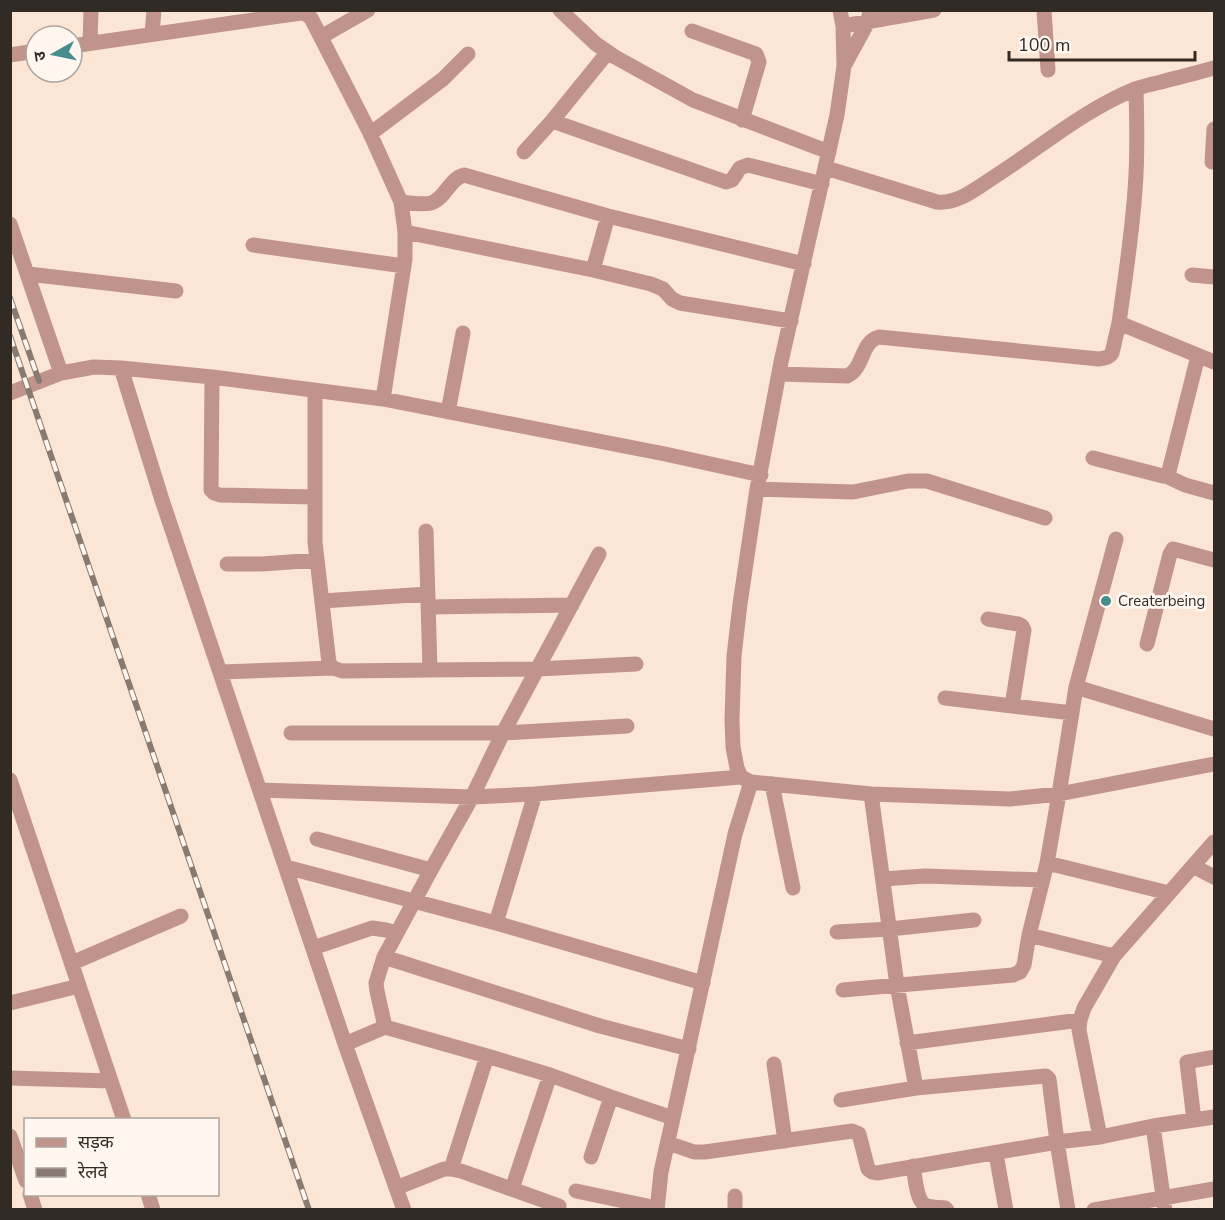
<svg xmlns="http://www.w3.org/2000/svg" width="1225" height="1220" font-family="'Nunito Sans','Noto Sans Devanagari',sans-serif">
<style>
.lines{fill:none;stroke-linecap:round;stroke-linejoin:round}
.minor{stroke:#c0948b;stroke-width:15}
.rail-casing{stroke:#887a70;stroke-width:6}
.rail{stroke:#fef6ef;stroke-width:4;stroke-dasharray:11;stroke-linecap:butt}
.poi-dot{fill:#468d8e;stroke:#fef6ef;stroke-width:2}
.labels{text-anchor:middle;stroke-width:6;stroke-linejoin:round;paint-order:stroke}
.poi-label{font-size:15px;fill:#322a24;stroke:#fef6ef;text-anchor:start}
</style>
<rect width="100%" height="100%" fill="#fbe6d6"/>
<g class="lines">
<!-- minor -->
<path class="minor" d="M 560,10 L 596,44 L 615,57 L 693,100 L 829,152
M 840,10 L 843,26 L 844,66 L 837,115 L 781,362 L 757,489 L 740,604 L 734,656 L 732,720 L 733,747 L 737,768 L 741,777 L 751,782 L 871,794 L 1010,799 L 1059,794 L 1214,764
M 1044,10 L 1048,70
M 843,26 L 934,10
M 692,31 L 756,54 L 759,62 L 742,120
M 152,34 L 154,10
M 321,37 L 368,10
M 90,43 L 91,10
M 72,46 L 301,13 L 304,13 L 311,18 L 369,131 L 401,202 L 405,232 L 405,259 L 383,399
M 10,55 L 36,51
M 844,66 L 868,22 L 870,10
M 1136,89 C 1137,123 1138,156 1135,190 C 1132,235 1125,279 1119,323 L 1214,362
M 552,121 L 726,182 L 732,180 L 740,168 L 748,165 L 822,184
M 370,134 L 443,79 L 468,54
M 524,152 L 552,121 L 608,52
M 1212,162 L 1214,129
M 826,168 L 937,202 C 958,204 977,188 994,177 C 1041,147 1082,111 1135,89 C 1143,86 1152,84 1161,82 C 1179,77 1197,73 1214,68
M 401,202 C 410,203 422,205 431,203 C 445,199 449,179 464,175 L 608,216 L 804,264
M 10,224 L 61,373
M 405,232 L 593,270 L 651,284 L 663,289 L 672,299 L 680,303 L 791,321
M 253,245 L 404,266
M 593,270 L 608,216
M 28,274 L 176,291
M 1192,275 L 1214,277
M 121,368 L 162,500 L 345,1044 L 404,1210
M 779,374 L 847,376 C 864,369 861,341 879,337 L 1099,359 C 1104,358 1109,358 1112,353 L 1119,323
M 212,377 L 211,490 L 214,493 L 220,495 L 315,497
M 315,390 L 315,542 L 329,663 L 333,668 L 342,671 L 430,670
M 10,393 L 61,373 L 94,367 L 121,368 L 212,377 L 383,399 L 665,454 L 761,475
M 448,412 L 463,333
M 1093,458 L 1163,476 L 1168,475 L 1198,356
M 1166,476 L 1185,485 L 1214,493
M 757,489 L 853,492 L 908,481 L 927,481 L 1045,518
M 426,531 L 430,670 L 538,669 L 636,664
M 227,564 L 262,564 L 317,560
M 322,601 L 428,594
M 428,607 L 572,605
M 988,619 L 1018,624 L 1022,626 L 1024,630 L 1012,706
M 1147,644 L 1170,554 L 1173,549 L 1214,560
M 221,672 L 333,668
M 1076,687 L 1214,729
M 945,698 L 1072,713
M 291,733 L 503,733 L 627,726
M 10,780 L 124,1120
M 772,784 L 793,888
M 260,790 L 472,797 L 535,794 L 741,777
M 317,839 L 431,870
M 1214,842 L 1114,956 L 1084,1008 L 1080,1020 L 1079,1030 L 1100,1137 L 1153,1126 L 1214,1117
M 1047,863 L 1169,893
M 1193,866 L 1214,877
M 286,867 L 496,923 L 703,983
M 883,879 L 925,876 L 1042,880
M 496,923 L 535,794
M 837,932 L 890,929 L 974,920
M 1029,935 L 1114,956
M 313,948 L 372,928 L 386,930 L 397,933
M 384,957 L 600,1026 L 689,1049
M 72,963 L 181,916
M 843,990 L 1013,975 L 1020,972 L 1024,965 L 1029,935 L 1047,863 L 1059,794 L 1076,687 L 1116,539
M 10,1003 L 79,986
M 385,1027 L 487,1056 L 451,1169
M 907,1043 L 1080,1020
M 345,1044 L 385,1027 L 377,991 L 376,983 L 384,957 L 431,870 L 472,797 L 503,733 L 599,554
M 487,1056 L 550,1075 L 611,1097 L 591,1157
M 774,1064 L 785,1141
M 10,1078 L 111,1081
M 916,1088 L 1046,1076 L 1049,1079 L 1057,1142 L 1068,1210
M 611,1097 L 673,1118
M 841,1100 L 916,1088 L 897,985 L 871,794
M 1194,1120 L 1187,1062 L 1214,1057
M 1153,1126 L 1165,1210
M 10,1136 L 26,1181
M 668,1143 L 694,1152 L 705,1152 L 852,1131 L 859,1134 L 868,1169 L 872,1172 L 877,1173 L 1057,1142 L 1100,1137
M 996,1154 L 1006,1210
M 913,1166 C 915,1175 916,1200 925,1205 C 930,1208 939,1207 945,1208 L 947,1210
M 396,1188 L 444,1169 L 451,1169 L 461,1171 L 559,1206
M 512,1189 L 550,1075
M 576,1191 L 657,1208
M 30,1194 L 35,1210
M 148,1194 L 153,1210
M 735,1196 L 735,1210
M 657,1210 L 661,1172 L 673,1118 L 735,834 L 751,782
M 1094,1210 L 1214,1189"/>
<!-- rail casing -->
<g class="rail-casing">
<path id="rail" d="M 10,298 L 39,381
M 10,336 L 309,1210"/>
</g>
<!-- rail -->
<use href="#rail" class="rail"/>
</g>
<!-- markers -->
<circle class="poi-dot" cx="1106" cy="601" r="6"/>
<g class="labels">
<!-- poi labels -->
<g class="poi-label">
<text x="1118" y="606">Createrbeing</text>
</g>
</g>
<!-- border -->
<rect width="1225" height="1220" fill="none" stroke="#322a24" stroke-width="24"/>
<!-- legend -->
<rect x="24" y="1118" width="195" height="78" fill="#fef6ef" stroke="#aca49e" stroke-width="1.5"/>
<rect x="36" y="1138" width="30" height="9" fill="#c0948b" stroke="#aca49e" stroke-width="1.5"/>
<text x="78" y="1148" font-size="18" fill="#322a24">सड़क</text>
<rect x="36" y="1168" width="30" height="9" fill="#887a70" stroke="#aca49e" stroke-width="1.5"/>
<text x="78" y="1178" font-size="18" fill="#322a24">रेलवे</text>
<!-- north arrow -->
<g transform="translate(54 54) rotate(261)"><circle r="28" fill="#fef6ef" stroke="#aca49e" stroke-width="1.5"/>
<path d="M0-4.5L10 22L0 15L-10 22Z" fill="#468d8e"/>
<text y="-9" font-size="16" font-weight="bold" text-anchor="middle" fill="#322a24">उ</text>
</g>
<!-- scale -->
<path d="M1009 51v9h186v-9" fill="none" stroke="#322a24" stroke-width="3"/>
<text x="1018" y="51" font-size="18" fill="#322a24" stroke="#fef6ef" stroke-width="4.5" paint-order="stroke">100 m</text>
</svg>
